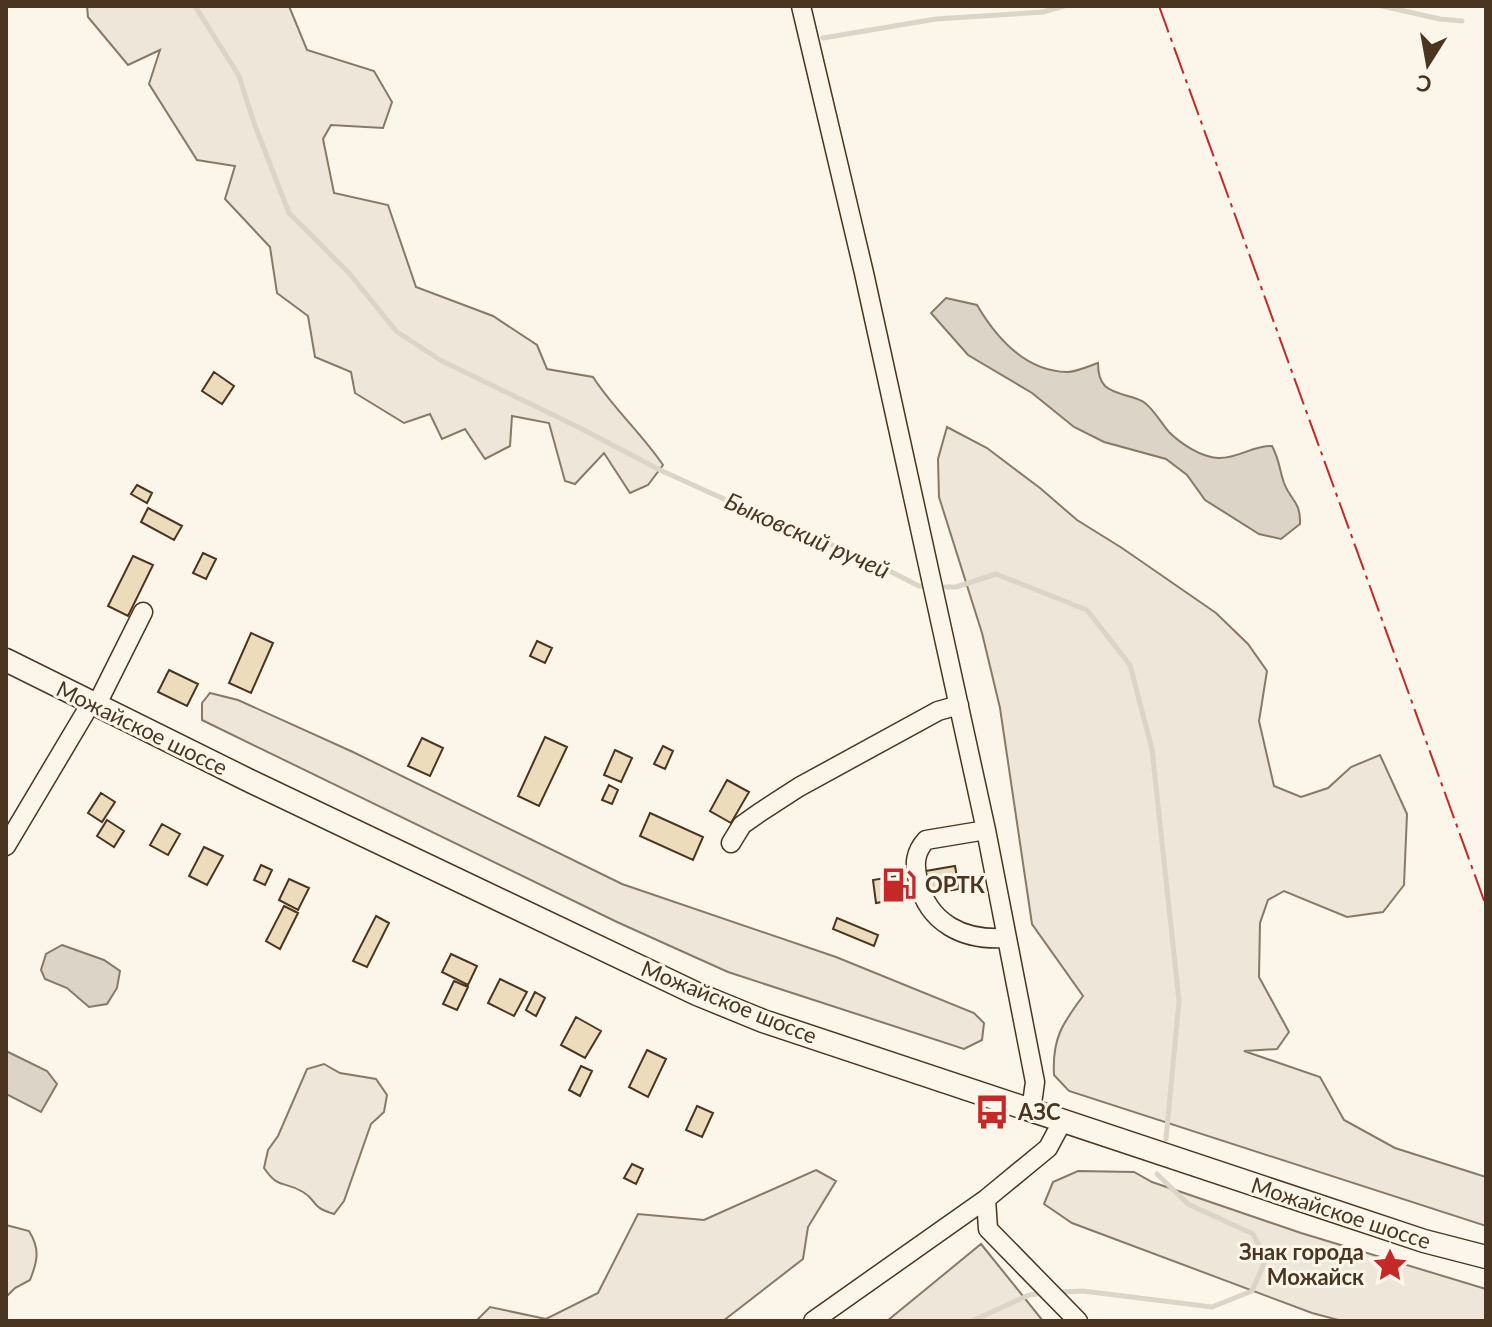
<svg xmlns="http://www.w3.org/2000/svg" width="1492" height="1327" font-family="Lato,sans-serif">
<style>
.green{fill:#ede6d9;stroke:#887966;stroke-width:2}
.water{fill:#dcd4c6;stroke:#887966;stroke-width:2}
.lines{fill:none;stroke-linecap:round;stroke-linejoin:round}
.stream{stroke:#dcd4c6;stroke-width:5}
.building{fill:#ecdcbc;stroke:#4a3520;stroke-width:2}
.minor-casing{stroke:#4a3520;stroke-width:21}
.major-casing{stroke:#4a3520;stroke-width:25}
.minor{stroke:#fbf6e9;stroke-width:18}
.major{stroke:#fbf6e9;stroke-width:22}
.power{stroke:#c62828;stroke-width:2;stroke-dasharray:28 6 4 6;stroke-linecap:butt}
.labels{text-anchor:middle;stroke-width:6;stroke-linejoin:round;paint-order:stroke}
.street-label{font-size:22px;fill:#4a3520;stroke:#fbf6e9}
.poi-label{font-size:22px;font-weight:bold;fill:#4a3520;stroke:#fbf6e9;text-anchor:start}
.water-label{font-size:24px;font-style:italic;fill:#4a3520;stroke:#fbf6e9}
</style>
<rect width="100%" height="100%" fill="#fbf6e9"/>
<!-- green -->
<path class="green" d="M 87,6 L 289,6 L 307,50 L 374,71 L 392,102 L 383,128 L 331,125 L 323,139 L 334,193 L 388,205 L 416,287 L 493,316 L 537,345 L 547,369 L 593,377 C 613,408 642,434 663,465 L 648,485 L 630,493 L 604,453 L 575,484 L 565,481 L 549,423 L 512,416 L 510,446 L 485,459 L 465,429 L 442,439 L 430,414 L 404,423 L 355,393 L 351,372 L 315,357 L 308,316 L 277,293 L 270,247 L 225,199 L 235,166 L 197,160 L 149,84 L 160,50 L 128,65 L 88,17 Z
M 947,427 L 987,448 L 1040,488 L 1077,520 L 1122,548 L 1216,613 L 1248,644 L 1267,671 L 1259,721 L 1274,786 L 1301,797 L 1328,788 L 1351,767 L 1380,755 L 1407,814 L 1404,885 L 1383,912 L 1347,917 L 1284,891 L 1268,900 L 1260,923 L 1259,977 L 1289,1032 L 1277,1049 L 1244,1051 L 1320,1077 L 1344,1120 L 1395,1148 L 1486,1177 L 1486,1226 L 1069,1091 L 1054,1075 C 1052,1039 1062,1024 1083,996 L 1032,924 L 1000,708 L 982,633 L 939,497 L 938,459 Z
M 210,693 L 238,700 L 353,752 L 622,884 L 836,957 L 974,1013 L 984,1023 L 982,1040 L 964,1049 L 728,972 L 617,922 L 202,720 L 202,703 Z
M 324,1064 L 340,1073 L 376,1079 L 387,1095 L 384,1112 L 371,1124 L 344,1201 L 334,1214 C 310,1207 318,1201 303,1192 C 283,1180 279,1190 264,1168 L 268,1150 L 278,1136 L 307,1069 Z
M 816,1170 L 836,1181 L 808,1227 L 803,1259 L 723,1321 L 476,1321 L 490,1307 L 546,1319 L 598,1293 L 638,1214 L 704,1220 Z
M 1078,1171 L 1134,1172 L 1152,1182 L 1301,1233 L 1486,1289 L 1486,1321 L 1342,1321 L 1312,1313 L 1072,1223 L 1044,1204 L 1053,1182 Z
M 6,1225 L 29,1231 C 40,1249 38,1260 30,1280 L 15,1288 L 6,1297 Z
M 981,1244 L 1043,1321 L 887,1321 Z"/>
<!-- water -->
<path class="water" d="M 946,298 L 977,305 C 997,339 1026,371 1067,372 C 1077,372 1089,366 1098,363 C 1098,371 1099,380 1105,386 C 1116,396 1135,395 1145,403 C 1155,411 1161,423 1169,432 C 1181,444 1201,457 1218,458 C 1238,459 1253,445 1272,446 C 1280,461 1279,469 1284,483 C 1291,501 1301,502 1300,524 L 1281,539 L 1259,534 L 1205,500 L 1187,475 L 1166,459 L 1104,442 L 1074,427 L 1032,393 L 968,355 L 931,313 Z
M 62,945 L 104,960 L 120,971 L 117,988 L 107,1004 L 89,1007 L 67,988 L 45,979 L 41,970 L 46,954 Z
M 6,1051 L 47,1071 L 57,1084 L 41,1112 L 6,1094 Z"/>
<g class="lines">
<!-- stream -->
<path class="stream" d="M 195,6 L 239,76 L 254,123 L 289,213 L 349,273 L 396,331 L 440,360 L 582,429 L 660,470 L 788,528 L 860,556 L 919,586 L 928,586
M 1382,6 L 1440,19 L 1462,21
M 823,38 L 936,19 L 1043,12 L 1064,6
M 938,587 L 956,587 L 996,574 L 1087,610 L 1130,665 L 1152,749 L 1179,1001 L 1166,1139
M 1059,1292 L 1083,1291 L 1212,1307 L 1252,1291 L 1266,1259 L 1253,1234 L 1188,1204 L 1157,1174
M 972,1321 L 1029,1295 L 1045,1293"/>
</g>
<!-- building -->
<path class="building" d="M 214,372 L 234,386 L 222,404 L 202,391 Z
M 137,485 L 152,493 L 147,503 L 131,494 Z
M 148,508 L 182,526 L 174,540 L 141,522 Z
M 203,553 L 216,559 L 206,579 L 193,573 Z
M 133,556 L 153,565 L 128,616 L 108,606 Z
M 251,633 L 273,643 L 251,693 L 229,683 Z
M 537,641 L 552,648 L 545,663 L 530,656 Z
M 169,670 L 198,684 L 187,706 L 158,692 Z
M 545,737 L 567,747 L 539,806 L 518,796 Z
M 422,738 L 443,748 L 430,776 L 408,766 Z
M 663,746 L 673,751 L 665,769 L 654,764 Z
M 615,750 L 632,758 L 621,782 L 604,775 Z
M 727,780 L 749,792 L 731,823 L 710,811 Z
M 609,785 L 618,790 L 612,804 L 602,800 Z
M 101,793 L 115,802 L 102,822 L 88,813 Z
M 650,813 L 703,837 L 693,860 L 640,836 Z
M 107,820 L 124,831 L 114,847 L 97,836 Z
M 162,824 L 180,834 L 168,855 L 150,845 Z
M 204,847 L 223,856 L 207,885 L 189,876 Z
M 261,865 L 272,870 L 265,885 L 254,880 Z
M 955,866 L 959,889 L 876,903 L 873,880 Z
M 289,879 L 309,888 L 298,910 L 279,900 Z
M 284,906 L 298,913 L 280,949 L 266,941 Z
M 376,916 L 389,923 L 367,967 L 353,961 Z
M 837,918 L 878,935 L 874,946 L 833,929 Z
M 451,954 L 477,966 L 468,985 L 442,972 Z
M 500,979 L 527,992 L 514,1016 L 488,1003 Z
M 454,981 L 468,987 L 457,1010 L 443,1004 Z
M 535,992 L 545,998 L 536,1016 L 526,1010 Z
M 576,1017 L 601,1031 L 585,1058 L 561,1045 Z
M 647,1050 L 666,1059 L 648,1097 L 629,1087 Z
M 581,1066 L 592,1071 L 580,1096 L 569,1090 Z
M 697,1106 L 713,1113 L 702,1137 L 686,1130 Z
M 632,1164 L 643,1169 L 636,1184 L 624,1178 Z"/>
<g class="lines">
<!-- minor casing -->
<g class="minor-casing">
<path id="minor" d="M 801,6 L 864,273 L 942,629 L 986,830 L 1035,1082 L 1031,1111
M 96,706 L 143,612
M 986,830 L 926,840 C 915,852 914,864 918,880 C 928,924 964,941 1007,938
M 731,843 L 742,825 L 759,813 L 799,787 L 938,711 L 959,705
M 6,846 L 91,703
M 986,1199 L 988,1229 L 1078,1321
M 813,1321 L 986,1199 L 1048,1148 L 1062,1122"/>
</g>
<!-- major casing -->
<g class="major-casing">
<path id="major" d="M 6,660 L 248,780 L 697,994 L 763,1021 L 1424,1241 L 1486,1257"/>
</g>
<!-- minor -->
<use href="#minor" class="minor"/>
<!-- major -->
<use href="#major" class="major"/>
<!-- power -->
<path class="power" d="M 1159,6 L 1486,906"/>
</g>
<!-- icons -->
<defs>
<g id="fuel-bare" transform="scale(2.76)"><path d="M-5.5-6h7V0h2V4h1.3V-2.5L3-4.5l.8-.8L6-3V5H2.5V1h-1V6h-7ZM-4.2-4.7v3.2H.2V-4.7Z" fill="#c62828" stroke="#fbf6e9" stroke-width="2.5" paint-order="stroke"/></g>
<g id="bus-bare" transform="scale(2.76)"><path d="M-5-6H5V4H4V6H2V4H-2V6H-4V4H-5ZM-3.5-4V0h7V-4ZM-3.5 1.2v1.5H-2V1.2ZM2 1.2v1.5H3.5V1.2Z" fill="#c62828" stroke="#fbf6e9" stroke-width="2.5" paint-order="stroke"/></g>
<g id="sight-bare" transform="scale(2.76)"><path d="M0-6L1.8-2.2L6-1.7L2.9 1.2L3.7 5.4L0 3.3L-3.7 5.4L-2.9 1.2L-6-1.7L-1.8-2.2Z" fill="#c62828" stroke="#fbf6e9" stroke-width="2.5" paint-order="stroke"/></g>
</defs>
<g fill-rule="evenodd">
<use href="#fuel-bare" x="899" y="885"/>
<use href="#bus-bare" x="992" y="1112"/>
<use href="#sight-bare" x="1390" y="1265"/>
</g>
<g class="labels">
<!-- street labels -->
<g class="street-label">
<text transform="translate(142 728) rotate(26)" y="8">Можайское шоссе</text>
<text transform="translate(729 1002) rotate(22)" y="8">Можайское шоссе</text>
<text transform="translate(1341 1213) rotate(18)" y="8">Можайское шоссе</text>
</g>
<!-- poi labels -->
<g class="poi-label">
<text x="925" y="893">ОРТК</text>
<text x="1018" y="1120">АЗС</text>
<text x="1364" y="1260" text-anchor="end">Знак города<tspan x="1364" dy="25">Можайск</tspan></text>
</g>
<!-- water labels -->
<g class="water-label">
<text transform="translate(807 536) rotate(24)" y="8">Быковский ручей</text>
</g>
</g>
<!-- border -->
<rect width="1492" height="1327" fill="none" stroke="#4a3520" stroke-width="16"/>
<!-- north arrow -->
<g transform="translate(1428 64) rotate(191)" stroke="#fbf6e9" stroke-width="6" paint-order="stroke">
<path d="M0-6L14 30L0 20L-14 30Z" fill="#4a3520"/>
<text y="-12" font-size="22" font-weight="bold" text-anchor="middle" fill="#4a3520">С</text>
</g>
</svg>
